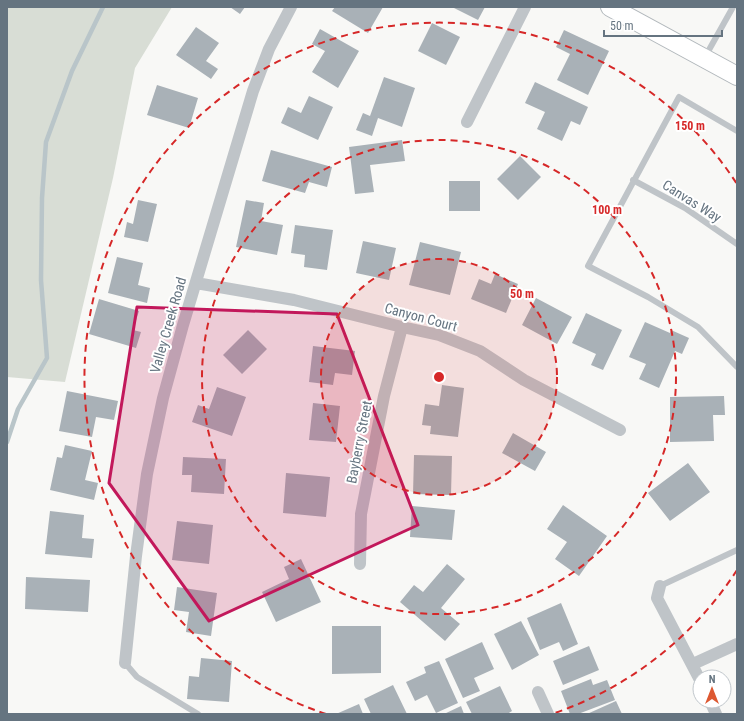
<svg xmlns="http://www.w3.org/2000/svg" width="744" height="721" font-family="'Roboto Condensed',sans-serif">
<style>
.green{fill:#d8ddd5}
.lines{fill:none;stroke-linecap:round;stroke-linejoin:round}
.stream{stroke:#b9c5c9;stroke-width:4.5}
.building{fill:#a9b1b7}
.secondary-casing{stroke:#b2b8bc;stroke-width:20}
.lane{stroke:#bfc4c8;stroke-width:6}
.street{stroke:#bfc4c8;stroke-width:12}
.secondary{stroke:#fff;stroke-width:18}
.marked{fill:#c2185b;fill-opacity:0.2;stroke:#c2185b;stroke-width:3;stroke-linejoin:round}
.ring{fill:none;stroke:#d62828;stroke-width:2;stroke-dasharray:7 5}
.labels{text-anchor:middle;stroke-width:4;stroke-linejoin:round;paint-order:stroke}
.street-label{font-size:14px;fill:#657480;stroke:#fff}
.centre{fill:#d62828;stroke:#fff;stroke-width:2}
.ring-label{font-size:12px;text-anchor:middle;font-weight:bold;fill:#d62828;stroke:#fff;stroke-width:4;stroke-linejoin:round;paint-order:stroke}
</style>
<rect width="100%" height="100%" fill="#f8f8f6"/>
<!-- green -->
<path class="green" d="M 7,7 L 172,7 L 135,68 L 113,178 L 65,382 L 7,377 Z"/>
<g class="lines">
<!-- stream -->
<path class="stream" d="M 7,442 L 18,409 L 47,358 L 41,280 L 42,198 L 46,142 L 72,71 L 103,7"/>
</g>
<!-- building -->
<path class="building" d="M 230,7 L 245,7 L 240,14 Z
M 335,7 L 383,7 L 368,33 L 332,11 Z
M 452,7 L 485,7 L 478,20 Z
M 432,23 L 460,37 L 446,65 L 418,51 Z
M 196,27 L 219,43 L 206,61 L 218,69 L 211,79 L 176,55 Z
M 320,29 L 359,51 L 338,88 L 312,72 L 325,51 L 312,44 Z
M 564,30 L 609,51 L 588,95 L 557,80 L 570,54 L 556,47 Z
M 384,77 L 415,88 L 402,127 L 378,118 L 372,136 L 356,130 L 363,113 L 370,116 Z
M 535,82 L 588,107 L 580,125 L 571,121 L 562,141 L 537,129 L 545,112 L 525,103 Z
M 157,85 L 198,98 L 189,128 L 147,115 Z
M 309,96 L 333,107 L 318,140 L 281,123 L 288,107 L 301,113 Z
M 402,140 L 405,161 L 370,165 L 374,192 L 355,194 L 349,147 Z
M 271,150 L 332,167 L 327,187 L 309,182 L 305,193 L 262,181 Z
M 520,156 L 541,177 L 518,200 L 497,179 Z
M 449,181 L 480,181 L 480,211 L 449,211 Z
M 138,200 L 157,204 L 148,242 L 124,237 L 127,222 L 133,224 Z
M 246,200 L 264,203 L 261,221 L 283,225 L 277,255 L 236,247 Z
M 295,225 L 333,230 L 327,270 L 304,267 L 305,255 L 291,253 Z
M 363,241 L 396,248 L 389,280 L 356,273 Z
M 420,242 L 461,252 L 450,295 L 409,285 Z
M 117,257 L 143,263 L 138,285 L 150,288 L 147,303 L 108,293 Z
M 495,274 L 518,284 L 506,313 L 471,299 L 479,279 L 491,284 Z
M 536,298 L 572,317 L 557,344 L 522,325 Z
M 99,299 L 139,311 L 133,330 L 141,332 L 136,348 L 89,334 Z
M 586,313 L 622,330 L 603,370 L 591,365 L 596,354 L 572,343 Z
M 645,322 L 670,333 L 671,330 L 689,338 L 682,354 L 675,351 L 659,388 L 639,379 L 646,364 L 629,357 Z
M 248,330 L 267,349 L 242,374 L 223,355 Z
M 313,346 L 355,351 L 352,375 L 335,373 L 333,385 L 309,382 Z
M 442,385 L 464,388 L 458,437 L 430,434 L 431,426 L 422,425 L 425,404 L 439,406 Z
M 217,387 L 246,397 L 232,436 L 192,422 L 198,405 L 209,409 Z
M 67,391 L 118,401 L 114,420 L 96,417 L 92,437 L 59,431 Z
M 724,396 L 725,415 L 713,415 L 714,441 L 670,442 L 670,397 Z
M 313,403 L 340,406 L 336,442 L 309,440 Z
M 513,433 L 546,452 L 535,471 L 502,453 Z
M 65,445 L 92,451 L 85,480 L 98,483 L 94,500 L 50,490 L 57,457 L 62,458 Z
M 414,455 L 452,456 L 451,495 L 413,494 Z
M 183,457 L 226,459 L 224,494 L 191,492 L 192,475 L 182,475 Z
M 688,463 L 710,492 L 670,521 L 648,493 Z
M 286,473 L 330,477 L 326,517 L 283,513 Z
M 563,505 L 607,536 L 579,576 L 555,559 L 567,542 L 547,529 Z
M 412,506 L 455,510 L 452,540 L 410,537 Z
M 50,511 L 84,515 L 82,538 L 94,539 L 92,558 L 45,554 Z
M 177,521 L 213,525 L 209,564 L 172,560 Z
M 301,559 L 321,602 L 276,622 L 262,592 L 289,579 L 284,567 Z
M 447,564 L 465,579 L 441,608 L 460,624 L 445,641 L 400,602 L 414,585 L 423,592 Z
M 26,577 L 90,580 L 88,612 L 25,609 Z
M 177,587 L 217,593 L 211,636 L 186,632 L 189,612 L 174,610 Z
M 561,603 L 578,644 L 563,651 L 559,642 L 540,650 L 527,618 Z
M 521,621 L 539,655 L 512,670 L 494,634 Z
M 332,626 L 381,626 L 381,673 L 332,674 Z
M 482,642 L 494,669 L 474,678 L 480,691 L 463,698 L 445,659 Z
M 589,646 L 599,670 L 563,685 L 553,661 Z
M 201,658 L 232,661 L 229,702 L 187,699 L 189,676 L 199,677 Z
M 439,661 L 458,703 L 436,713 L 427,695 L 415,701 L 406,682 L 426,673 L 424,667 Z
M 591,679 L 593,685 L 607,680 L 615,700 L 578,714 L 570,714 L 561,691 Z
M 393,685 L 407,714 L 371,714 L 364,699 Z
M 500,686 L 512,711 L 507,714 L 472,714 L 466,702 Z
M 616,701 L 622,714 L 587,714 Z
M 359,704 L 363,714 L 336,714 Z
M 461,706 L 464,714 L 444,714 Z"/>
<g class="lines">
<!-- secondary casing -->
<g class="secondary-casing">
<path id="secondary" d="M 610,7 L 737,76"/>
</g>
<!-- lane -->
<path class="lane" d="M 705,57 L 733,7
M 737,131 L 679,97 L 588,266 L 648,297 L 698,327 L 737,367
M 633,180 L 685,208 L 737,244
M 660,586 L 737,550
M 125,663 L 137,677 L 198,714"/>
<!-- street -->
<path class="street" d="M 467,122 L 525,7
M 196,283 L 294,300 L 402,327 L 439,335 L 480,351 L 524,380 L 620,430
M 360,564 L 361,514 L 384,396 L 402,327
M 660,586 L 657,598 L 700,680
M 125,663 L 136,556 L 147,474 L 163,398 L 183,325 L 253,91 L 269,49 L 291,7
M 693,664 L 737,644
M 538,692 L 548,714
M 710,701 L 716,714"/>
<!-- secondary -->
<use href="#secondary" class="secondary"/>
</g>
<!-- marked area -->
<path class="marked" d="M 137,307 L 337,314 L 418,525 L 209,621 L 109,483 Z"/>
<!-- distance rings -->
<circle cx="439" cy="377" r="118" fill="#d62828" fill-opacity=".12"/>
<g class="ring">
<circle cx="439" cy="377" r="118"/>
<circle cx="439" cy="377" r="237"/>
<path d="M737 570A355 355 0 0 1 552 714M326 714A355 355 0 1 1 737 184"/>
</g>
<g class="labels">
<!-- street labels -->
<g class="street-label">
<text transform="translate(692 201) rotate(32)" y="5">Canvas Way</text>
<text transform="translate(421 317) rotate(15)" y="5">Canyon Court</text>
<text transform="translate(168 325) rotate(-74)" y="5">Valley Creek Road</text>
<text transform="translate(359 442) rotate(-79)" y="5">Bayberry Street</text>
</g>
</g>
<circle cx="439" cy="377" r="6" class="centre"/>
<g class="ring-label">
<text x="690" y="130">150 m</text>
<text x="607" y="214">100 m</text>
<text x="522" y="298">50 m</text>
</g>
<!-- border -->
<rect width="744" height="721" fill="none" stroke="#657480" stroke-width="16"/>
<!-- north arrow -->
<g transform="translate(712 689)"><circle r="19" fill="#ffffff" stroke="#c1c7cc"/>
<path d="M0-3L7 15L0 10L-7 15Z" fill="#dd5831"/>
<text y="-6" font-size="11" font-weight="bold" text-anchor="middle" fill="#657480">N</text>
</g>
<!-- scale -->
<path d="M604 30v6h118v-6" fill="none" stroke="#657480" stroke-width="2"/>
<text x="610" y="30" font-size="12" fill="#657480" stroke="#ffffff" stroke-width="3" paint-order="stroke">50 m</text>
</svg>
